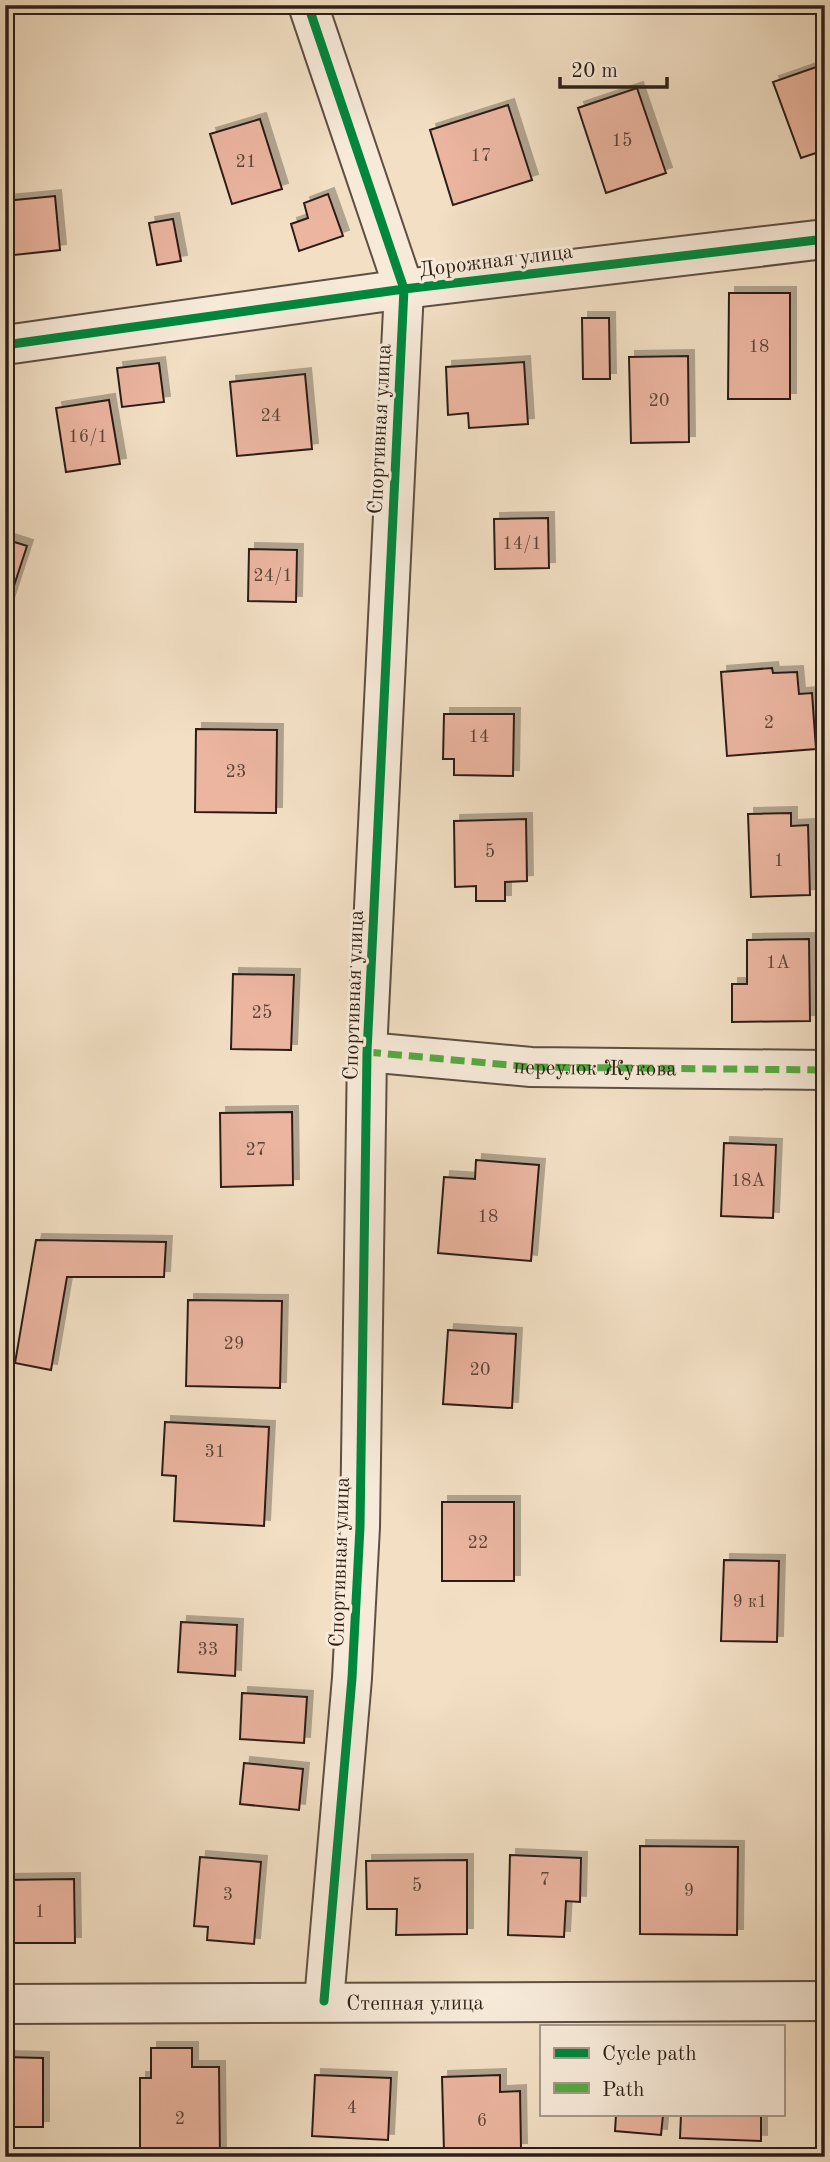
<svg xmlns="http://www.w3.org/2000/svg" width="830" height="2162" font-family="'Old Standard TT',serif">
<style>
.building{fill:#ebb5a0;stroke:#2c1f17;stroke-width:2;filter:url(#shadow)}
.lines{fill:none;stroke-linecap:round;stroke-linejoin:round}
.minor-casing{stroke:#5e4f42;stroke-width:42}
.minor{stroke:#f7ead9;stroke-width:38}
.quiet{stroke:#54aa42;stroke-width:7;stroke-dasharray:14 7;stroke-linecap:butt}
.cycleway-casing{stroke:#f7ead9;stroke-width:13}
.cycleway{stroke:#00873e;stroke-width:9}
.labels{text-anchor:middle;stroke-width:6;stroke-linejoin:round;paint-order:stroke}
.number-label{font-size:18px;fill:#5c4439}
.street-label{font-size:21px;fill:#2c1f17;stroke:#f7ead9}
</style>
<defs>
<filter id="shadow"><feDropShadow dx="6" dy="-6" stdDeviation="0" flood-color="#0004"/></filter>
</defs>
<rect width="100%" height="100%" fill="#f2dfc4"/>
<filter id="stains"><feTurbulence type="fractalNoise" baseFrequency=".00286" numOctaves="4"/><feColorMatrix values="0 0 0 0 .2 0 0 0 0 .09 0 0 0 0 .02 0 0 0 .5 -.17"/></filter>
<radialGradient id="worn" r=".72"><stop offset=".6" stop-color="#630" stop-opacity="0"/><stop offset="1" stop-color="#630" stop-opacity=".3"/></radialGradient>
<!-- building -->
<path class="building" d="M 825,64 L 825,150 L 801,158 L 773,82 Z
M 637,88 L 666,173 L 606,193 L 578,108 Z
M 508,105 L 532,180 L 453,205 L 430,130 Z
M 260,119 L 282,189 L 232,204 L 210,134 Z
M 328,194 L 343,236 L 299,251 L 291,224 L 308,218 L 304,203 Z
M 55,196 L 60,250 L 5,256 L 5,201 Z
M 173,219 L 181,261 L 157,265 L 149,223 Z
M 729,293 L 790,293 L 790,399 L 728,399 Z
M 582,318 L 609,318 L 610,379 L 583,379 Z
M 688,356 L 689,442 L 631,443 L 629,357 Z
M 524,362 L 528,424 L 469,428 L 468,413 L 448,415 L 446,367 Z
M 159,363 L 164,402 L 122,407 L 117,368 Z
M 305,374 L 312,449 L 237,456 L 230,382 Z
M 109,400 L 120,464 L 66,472 L 56,408 Z
M 548,518 L 549,568 L 495,569 L 494,519 Z
M 5,539 L 27,546 L 5,613 Z
M 249,549 L 297,550 L 296,602 L 248,601 Z
M 772,668 L 773,673 L 797,672 L 799,694 L 812,693 L 816,749 L 727,756 L 721,672 Z
M 444,714 L 514,714 L 513,776 L 454,775 L 454,759 L 443,759 Z
M 196,729 L 277,730 L 276,813 L 195,812 Z
M 791,813 L 791,826 L 808,825 L 810,895 L 751,897 L 748,814 Z
M 526,819 L 527,881 L 505,882 L 505,901 L 476,901 L 476,886 L 455,887 L 454,821 Z
M 809,939 L 810,1021 L 732,1022 L 732,984 L 747,984 L 747,940 Z
M 233,974 L 294,975 L 291,1050 L 231,1049 Z
M 292,1112 L 293,1185 L 221,1187 L 220,1113 Z
M 724,1143 L 776,1145 L 773,1218 L 721,1216 Z
M 476,1160 L 539,1165 L 531,1261 L 438,1253 L 444,1177 L 475,1179 Z
M 36,1240 L 166,1242 L 164,1277 L 67,1277 L 51,1370 L 15,1363 Z
M 188,1300 L 282,1301 L 280,1388 L 186,1386 Z
M 448,1330 L 516,1334 L 512,1408 L 443,1404 Z
M 165,1422 L 269,1427 L 264,1526 L 174,1521 L 176,1476 L 162,1475 Z
M 442,1502 L 514,1502 L 514,1581 L 442,1581 Z
M 724,1560 L 779,1561 L 777,1642 L 721,1641 Z
M 181,1622 L 237,1625 L 235,1676 L 178,1672 Z
M 242,1693 L 307,1697 L 304,1743 L 240,1739 Z
M 244,1763 L 303,1769 L 299,1810 L 240,1804 Z
M 640,1846 L 738,1847 L 737,1935 L 640,1934 Z
M 510,1855 L 581,1858 L 580,1902 L 566,1901 L 564,1937 L 508,1935 Z
M 200,1857 L 261,1862 L 254,1944 L 207,1940 L 208,1927 L 194,1926 Z
M 467,1860 L 467,1934 L 396,1935 L 397,1909 L 367,1909 L 366,1861 Z
M 74,1879 L 75,1943 L 5,1943 L 5,1880 Z
M 151,2048 L 192,2048 L 192,2067 L 219,2067 L 220,2157 L 140,2157 L 140,2078 L 151,2078 Z
M 5,2057 L 43,2058 L 43,2127 L 5,2127 Z
M 315,2075 L 391,2078 L 388,2140 L 312,2136 Z
M 500,2075 L 500,2092 L 520,2091 L 521,2149 L 444,2151 L 442,2077 Z
M 616,2115 L 663,2115 L 661,2135 L 615,2131 Z
M 681,2115 L 761,2115 L 761,2141 L 680,2138 Z"/>
<g class="lines">
<!-- minor casing -->
<g class="minor-casing">
<g id="minor">
<path d="M 308,5 L 404,289 L 367,1052 L 360,1527 L 352,1678 L 324,2001"/>
<path d="M 5,345 L 404,289 L 825,239"/>
<path id="s1" d="M 367,1052 L 531,1067 L 825,1070"/>
<path id="s2" d="M 5,2004 L 825,2001"/>
</g>
</g>
<!-- minor -->
<use href="#minor" class="minor"/>
<!-- quiet -->
<path class="quiet" d="M 367,1052 L 531,1067 L 825,1070"/>
<!-- cycleway casing -->
<g class="cycleway-casing">
<path id="cycleway" d="M 308,5 L 404,289 L 367,1052 L 360,1527 L 352,1678 L 324,2001
M 5,345 L 404,289 L 825,239"/>
</g>
<!-- cycleway -->
<use href="#cycleway" class="cycleway"/>
</g>
<g class="labels">
<!-- number labels -->
<g class="number-label">
<text x="622" y="146">15</text>
<text x="481" y="161">17</text>
<text x="246" y="167">21</text>
<text x="759" y="352">18</text>
<text x="659" y="406">20</text>
<text x="271" y="421">24</text>
<text x="88" y="442">16/1</text>
<text x="522" y="549">14/1</text>
<text x="273" y="581">24/1</text>
<text x="769" y="728">2</text>
<text x="479" y="742">14</text>
<text x="236" y="777">23</text>
<text x="490" y="857">5</text>
<text x="779" y="866">1</text>
<text x="778" y="968">1А</text>
<text x="262" y="1018">25</text>
<text x="256" y="1155">27</text>
<text x="748" y="1186">18А</text>
<text x="488" y="1222">18</text>
<text x="234" y="1349">29</text>
<text x="480" y="1375">20</text>
<text x="215" y="1457">31</text>
<text x="478" y="1548">22</text>
<text x="750" y="1607">9 к1</text>
<text x="208" y="1655">33</text>
<text x="545" y="1885">7</text>
<text x="417" y="1891">5</text>
<text x="689" y="1896">9</text>
<text x="228" y="1900">3</text>
<text x="40" y="1917">1</text>
<text x="352" y="2113">4</text>
<text x="180" y="2124">2</text>
<text x="482" y="2126">6</text>
</g>
<!-- street labels -->
<g class="street-label">
<text transform="translate(496 260) rotate(-7)" y="7">Дорожная улица</text>
<text transform="translate(379 429) rotate(-87)" y="7">Спортивная улица</text>
<text transform="translate(353 995) rotate(-88)" y="7">Спортивная улица</text>
<text dy="7" stroke="none"><textPath href="#s1" startOffset="229">переулок Жукова</textPath></text>
<text transform="translate(339 1562) rotate(-88)" y="7">Спортивная улица</text>
<text dy="7" stroke="none"><textPath href="#s2" startOffset="410">Степная улица</textPath></text>
</g>
</g>
<!-- margin -->
<rect width="830" height="2162" fill="none" stroke="#f2dfc4" stroke-width="28"/>
<rect x="7" y="7" width="816" height="2148" fill="none" stroke="#2c1f17" stroke-width="3.5"/>
<rect x="14" y="14" width="802" height="2134" fill="none" stroke="#2c1f17" stroke-width="2"/>
<!-- legend -->
<rect x="540" y="2025" width="245" height="91" fill="#f7ead9" stroke="#a6998b" stroke-width="2"/>
<rect x="554" y="2048" width="35" height="10" fill="#00873e" stroke="#a6998b" stroke-width="2"/>
<text x="602" y="2060" font-size="21" fill="#2c1f17">Cycle path</text>
<rect x="554" y="2083" width="35" height="10" fill="#54aa42" stroke="#a6998b" stroke-width="2"/>
<text x="602" y="2096" font-size="21" fill="#2c1f17">Path</text>
<!-- scale -->
<path d="M560 77v10h107v-10" fill="none" stroke="#2c1f17" stroke-width="3.5"/>
<text x="571" y="77" font-size="21" fill="#2c1f17" stroke="#f7ead9" stroke-width="5" paint-order="stroke">20 m</text>
<rect width="100%" height="100%" filter="url(#stains)"/>
<rect width="100%" height="100%" fill="url(#worn)"/>
</svg>
